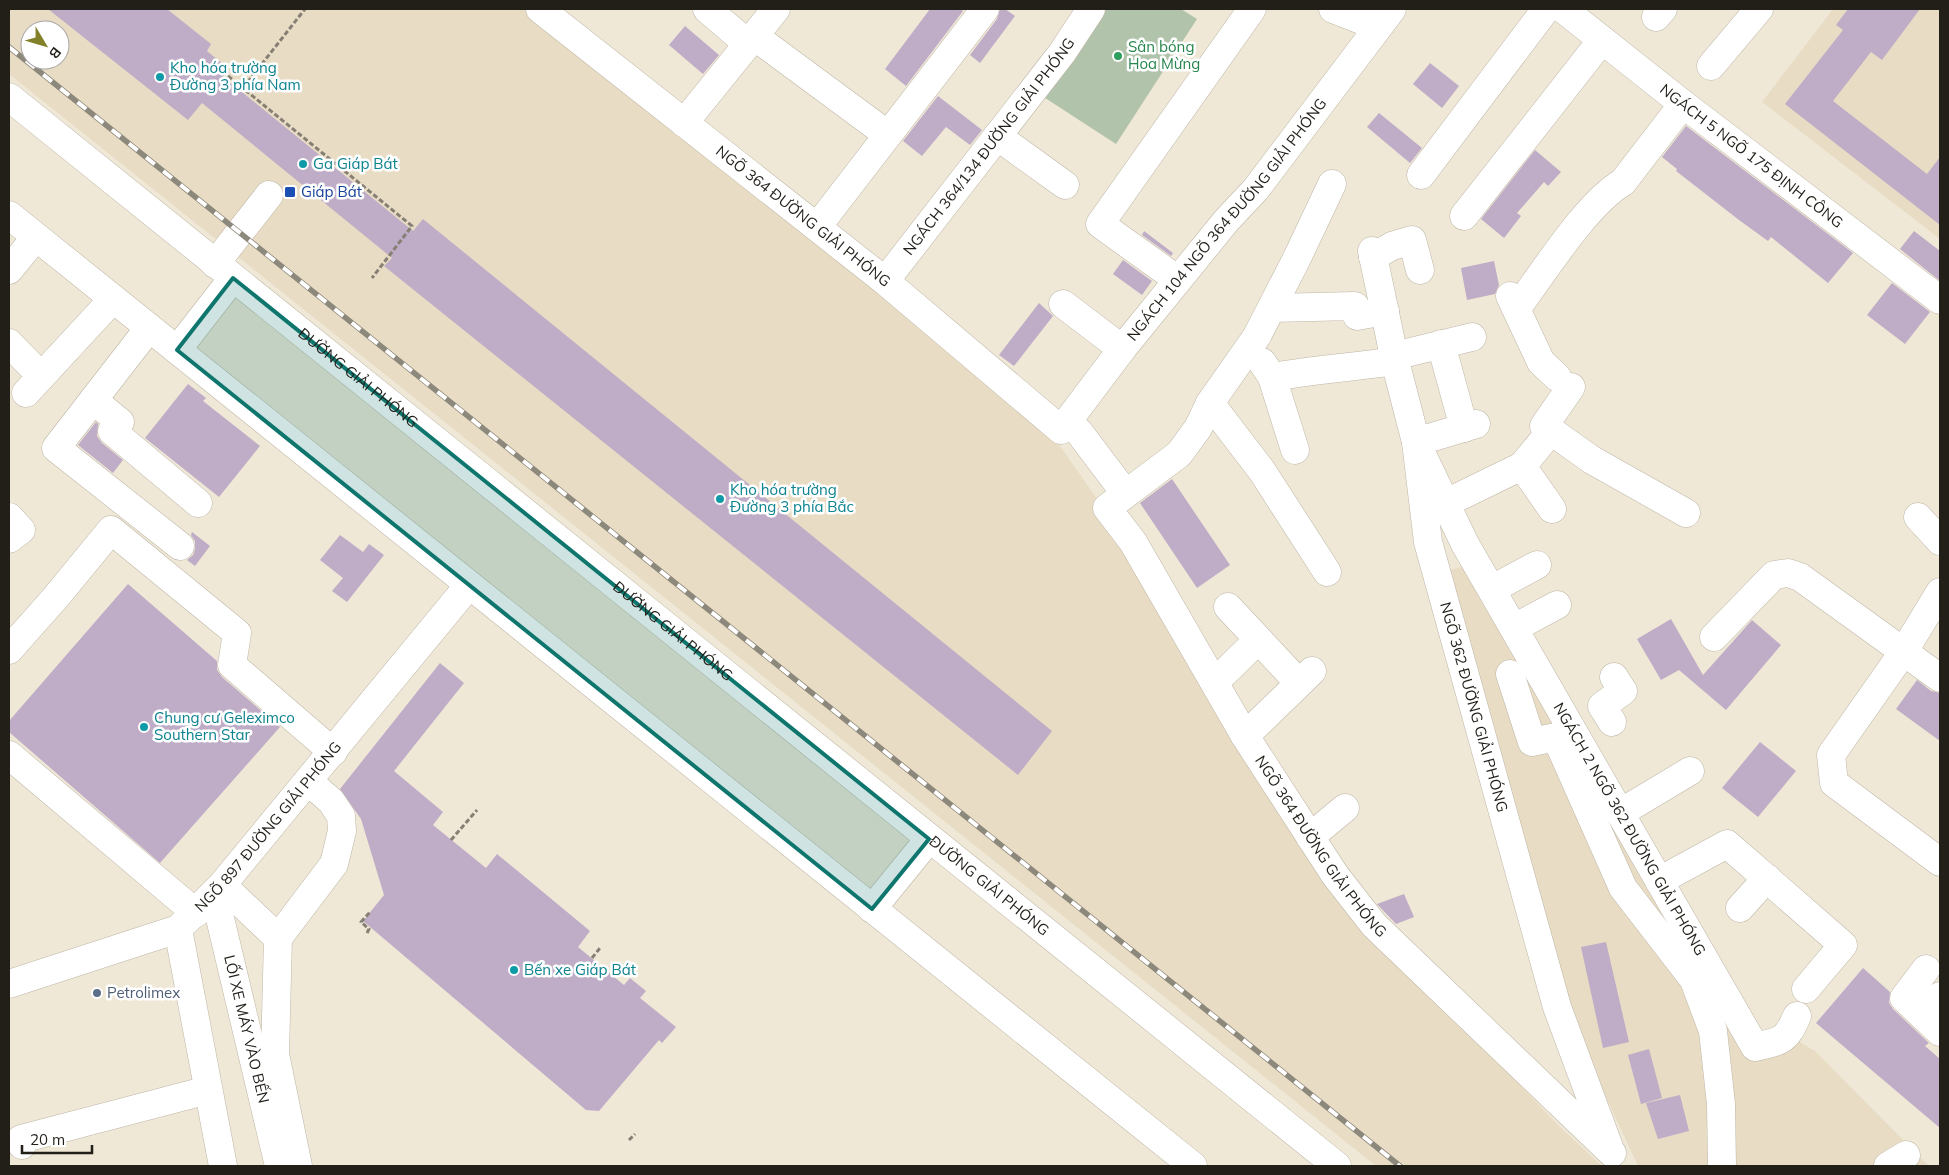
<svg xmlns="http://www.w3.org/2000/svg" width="1949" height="1175" font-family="Mulish,sans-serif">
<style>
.built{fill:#e8dcc4;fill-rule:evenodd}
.green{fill:#b1c3ab}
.building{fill:#bfacc7}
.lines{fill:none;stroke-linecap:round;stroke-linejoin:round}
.minor-casing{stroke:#beb6a6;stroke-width:29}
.major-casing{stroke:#beb6a6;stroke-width:29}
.path{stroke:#857f74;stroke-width:3;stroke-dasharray:5 2.5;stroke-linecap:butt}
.minor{stroke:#fff;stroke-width:28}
.major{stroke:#fff;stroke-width:28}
.rail-casing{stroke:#8d887c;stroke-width:5.5}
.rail{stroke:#fff;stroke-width:4;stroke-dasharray:11;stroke-linecap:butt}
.marked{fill:#0f766e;fill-opacity:0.2;stroke:#0f766e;stroke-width:4;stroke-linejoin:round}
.leisure-dot{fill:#2e9e5b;stroke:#fff;stroke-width:2}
.culture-dot{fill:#0f9aa8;stroke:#fff;stroke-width:2}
.transit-dot{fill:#1a4fb4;stroke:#fff;stroke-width:2}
.service-dot{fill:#5c6f8a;stroke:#fff;stroke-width:2}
.labels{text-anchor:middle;stroke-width:5;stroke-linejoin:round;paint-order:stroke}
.leisure-label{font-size:15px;fill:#27864d;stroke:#fff;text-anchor:start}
.culture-label{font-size:15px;fill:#0d838f;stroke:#fff;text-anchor:start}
.street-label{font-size:15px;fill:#221f19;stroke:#fff}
.transit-label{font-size:15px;fill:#164399;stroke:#fff;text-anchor:start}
.service-label{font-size:15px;fill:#4e5e75;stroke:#fff;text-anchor:start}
</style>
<rect width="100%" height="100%" fill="#f0e8d7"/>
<!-- built -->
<path class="built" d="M 9,9 L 525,9 L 1051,433 L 1128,543 L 1376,935 L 1560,1127 L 1602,1166 L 1376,1166 L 9,74 ZM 30,30 L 60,30 L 60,60 L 30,60 Z
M 1833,9 L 1940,9 L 1940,239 L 1762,102 Z
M 1475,564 L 1755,1051 L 1798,1041 L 1815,1051 L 1929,1166 L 1638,1166 L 1564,1007 L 1441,572 Z"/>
<!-- green -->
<path class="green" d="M 1094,9 L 1181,9 L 1197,19 L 1116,144 L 1039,94 Z"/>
<!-- building -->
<path class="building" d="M 48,9 L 167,9 L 211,44 L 207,51 L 229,69 L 223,77 L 242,92 L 413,231 L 423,219 L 1052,731 L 1018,775 L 384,266 L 392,258 L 202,103 L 188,120 Z
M 930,9 L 960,9 L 963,11 L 906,86 L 885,69 Z
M 1000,9 L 1005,9 L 1015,16 L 980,63 L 970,55 L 997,19 Z
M 1848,9 L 1920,9 L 1882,60 L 1871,52 L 1833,101 L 1927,174 L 1940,157 L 1940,225 L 1785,104 L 1843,30 L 1836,25 Z
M 685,26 L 719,55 L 703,74 L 669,45 Z
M 1430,63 L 1459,86 L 1442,108 L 1413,84 Z
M 938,96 L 982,130 L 970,145 L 946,127 L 922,156 L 903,141 Z
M 1379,113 L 1422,148 L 1410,163 L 1367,127 Z
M 1686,126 L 1853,253 L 1828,283 L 1771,237 L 1768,241 L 1739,220 L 1676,171 L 1677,169 L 1662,157 Z
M 1535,150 L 1561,172 L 1548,186 L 1544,182 L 1517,213 L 1521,216 L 1504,238 L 1481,219 Z
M 1144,231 L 1173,253 L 1171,256 L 1142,235 Z
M 1914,231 L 1940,251 L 1940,281 L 1900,249 Z
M 1123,260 L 1152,281 L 1142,295 L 1113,274 Z
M 1494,261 L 1499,285 L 1495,294 L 1467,300 L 1461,268 Z
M 1892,283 L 1930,312 L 1905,344 L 1867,315 Z
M 1039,303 L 1053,316 L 1014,366 L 999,355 Z
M 188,384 L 206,398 L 203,401 L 260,446 L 219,497 L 145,438 Z
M 96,422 L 98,424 L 97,436 L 102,443 L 123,460 L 113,473 L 78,445 Z
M 1172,479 L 1230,565 L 1197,588 L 1140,503 Z
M 192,532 L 210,546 L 195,566 L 187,560 L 193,555 L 195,549 L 195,541 L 191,535 Z
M 340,535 L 363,552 L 369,544 L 384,555 L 347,602 L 332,591 L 343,578 L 320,560 Z
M 128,584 L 217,661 L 217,670 L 222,677 L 280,727 L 160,863 L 9,732 L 9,721 Z
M 1671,619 L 1703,675 L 1752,620 L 1781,645 L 1726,710 L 1679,670 L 1661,680 L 1637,639 Z
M 440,663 L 464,683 L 394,771 L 443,812 L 433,825 L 486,868 L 497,854 L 590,931 L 578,947 L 624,985 L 630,978 L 646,991 L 640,998 L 676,1027 L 662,1043 L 659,1040 L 599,1111 L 586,1110 L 363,921 L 384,895 L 361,819 L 340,789 Z
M 1917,680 L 1931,691 L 1940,693 L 1940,741 L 1896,709 Z
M 1760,742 L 1796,771 L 1758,817 L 1722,788 Z
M 1404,894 L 1414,917 L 1396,924 L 1377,904 Z
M 1606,942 L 1629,1042 L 1603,1048 L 1581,947 Z
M 1863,968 L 1890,992 L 1889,1003 L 1893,1009 L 1929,1043 L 1925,1046 L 1940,1059 L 1940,1128 L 1816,1023 Z
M 1649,1049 L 1662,1098 L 1641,1104 L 1628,1055 Z
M 1680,1095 L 1689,1131 L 1658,1139 L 1646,1103 Z"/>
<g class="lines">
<!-- minor casing -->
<g class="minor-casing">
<g id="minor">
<path id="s1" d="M 540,9 L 885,281 L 1061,430 L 1122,349 L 1226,221 L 1256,189 L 1392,9"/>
<path d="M 707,9 L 748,44"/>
<path d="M 1333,9 L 1369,23 L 1385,9"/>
<path id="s2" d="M 1563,9 L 1683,104 L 1940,300"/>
<path d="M 1656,17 L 1663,9"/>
<path d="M 754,36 L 888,135"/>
<path d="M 1711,66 L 1759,9"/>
<path d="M 684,123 L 776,9"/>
<path d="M 997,136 L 1065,185"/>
<path d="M 1421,175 L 1546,9"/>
<path id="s3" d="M 1332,184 L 1297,258 L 1257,336 L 1210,403 L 1198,428 L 1179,454 L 1107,508 L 1133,542 L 1245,736 L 1335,875 L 1374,925 L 1612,1153"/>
<path d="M 1464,216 L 1602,40"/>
<path d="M 817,227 L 985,9"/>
<path id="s4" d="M 1372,251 L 1395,361 L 1416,442 L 1428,542 L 1557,1007 L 1609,1147"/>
<path d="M 1373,257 L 1392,246 L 1412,240 L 1420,270"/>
<path d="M 215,264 L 269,195"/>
<path d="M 9,270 L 36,237"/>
<path d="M 1178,280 L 1100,224 L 1252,9"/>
<path id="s5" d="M 885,281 L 1062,53 L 1091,9"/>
<path d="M 1510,296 L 1541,362 L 1557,377"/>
<path d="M 1063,304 L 1122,349"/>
<path d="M 1272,308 L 1355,306 L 1357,316 L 1385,311"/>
<path d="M 1517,308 C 1544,272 1586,204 1623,182 L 1683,104"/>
<path d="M 149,328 L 56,448 L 180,546"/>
<path d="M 9,343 L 41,376"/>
<path d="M 1441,344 L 1464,428"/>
<path d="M 1394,356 L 1472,337"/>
<path d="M 1262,362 L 1272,377 L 1295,450"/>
<path d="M 1272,377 C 1313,370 1354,367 1395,361"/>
<path d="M 1571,387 L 1544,426 L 1592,460 L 1686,513"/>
<path d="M 26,393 L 113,299"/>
<path d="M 93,400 L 120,422 L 112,431 L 198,503"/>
<path d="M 1210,403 L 1262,471 L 1327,572"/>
<path d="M 1067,422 L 1079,432 L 1125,493"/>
<path id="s6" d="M 1476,424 L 1416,442 L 1465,544 L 1755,1047 C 1782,1041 1786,1041 1797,1016"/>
<path d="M 1522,466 L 1552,509"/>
<path d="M 1428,508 L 1446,503 L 1522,466 L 1551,431"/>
<path d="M 9,517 L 21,530 L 9,539"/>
<path d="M 1918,517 L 1940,541"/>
<path d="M 1492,589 L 1537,565"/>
<path d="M 1940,592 L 1904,651 L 1831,755 L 1834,783 L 1940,862"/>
<path d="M 1228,607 L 1299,683"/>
<path d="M 1514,628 L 1557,605"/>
<path d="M 1714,637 L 1774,575 L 1788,573 L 1800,577 L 1940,678"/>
<path d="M 9,650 L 56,597 L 111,530 L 237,633 L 232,665 L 333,752"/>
<path d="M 1510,674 L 1532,742 L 1556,737 L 1623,888 L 1694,980 L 1713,1031 L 1721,1104 L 1722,1166"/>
<path d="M 1215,682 L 1258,640"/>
<path d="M 1612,722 L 1602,706 L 1623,691 L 1614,677"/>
<path d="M 1245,736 L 1312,671"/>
<path d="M 9,755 L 196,913"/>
<path d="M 1620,813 L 1690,771"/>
<path d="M 1310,837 L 1345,808"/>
<path d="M 1659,881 L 1727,844 L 1843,945 L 1806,989"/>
<path d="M 222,885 L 278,938"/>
<path id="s7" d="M 214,893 L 279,1166"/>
<path d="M 1740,908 L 1767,878"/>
<path d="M 178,929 L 223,1166"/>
<path d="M 1926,969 L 1904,998 L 1940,1032"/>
<path id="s8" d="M 9,984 L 178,929 L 222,885 L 469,585"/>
<path d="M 1925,1016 L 1940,996"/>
<path d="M 22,1145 L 21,1139 L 208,1090"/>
<path d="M 298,1166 L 275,1054 L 278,938 L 334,864 L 342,831 L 341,816 L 331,801 L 308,781"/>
<path d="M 1888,1166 L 1906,1155"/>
</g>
</g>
<!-- major casing -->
<g class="major-casing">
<g id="major">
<path id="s9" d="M 9,97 L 1337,1166"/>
<path d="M 9,215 L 1193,1166"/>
<path d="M 177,350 L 233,278"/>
<path d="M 872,909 L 929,839"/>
</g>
</g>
<!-- path -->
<path class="path" d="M 228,76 L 412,226 L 372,278
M 243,88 L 305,9
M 451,840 L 477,810
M 367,933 L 369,929 L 361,922 L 371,911
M 592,958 L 600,948
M 629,1140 L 635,1134"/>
<!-- minor -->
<use href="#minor" class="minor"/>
<!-- major -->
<use href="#major" class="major"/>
<!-- rail casing -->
<g class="rail-casing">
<path id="rail" d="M 9,47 L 1400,1166"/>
</g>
<!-- rail -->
<use href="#rail" class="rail"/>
</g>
<!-- marked area -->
<path class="marked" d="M 233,278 L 929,839 L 872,909 L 177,350 Z"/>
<!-- markers -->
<circle class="leisure-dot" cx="1118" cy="56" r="5"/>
<g class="culture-dot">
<circle cx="160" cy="77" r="5"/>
<circle cx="303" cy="164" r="5"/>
<circle cx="720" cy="499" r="5"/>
<circle cx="144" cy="727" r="5"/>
<circle cx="514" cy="970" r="5"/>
</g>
<rect class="transit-dot" x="284" y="186" width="12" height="12" rx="2.5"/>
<circle class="service-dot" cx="97" cy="993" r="5"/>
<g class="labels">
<!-- leisure labels -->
<g class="leisure-label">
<text x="1128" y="52">Sân bóng<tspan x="1128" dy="17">Hoa Mừng</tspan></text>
</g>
<!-- culture labels -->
<g class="culture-label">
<text x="170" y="73">Kho hóa trường<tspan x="170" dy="17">Đường 3 phía Nam</tspan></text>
<text x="313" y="169">Ga Giáp Bát</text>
<text x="730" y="495">Kho hóa trường<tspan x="730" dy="17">Đường 3 phía Bắc</tspan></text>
<text x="154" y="723">Chung cư Geleximco<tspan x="154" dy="17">Southern Star</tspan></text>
<text x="524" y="975">Bến xe Giáp Bát</text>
</g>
<!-- street labels -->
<g class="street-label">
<text dy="5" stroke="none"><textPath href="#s5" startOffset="170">NGÁCH 364/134 ĐƯỜNG GIẢI PHÓNG</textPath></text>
<text dy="5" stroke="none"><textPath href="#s2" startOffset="239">NGÁCH 5 NGÕ 175 ĐỊNH CÔNG</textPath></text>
<text dy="5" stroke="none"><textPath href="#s1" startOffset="335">NGÕ 364 ĐƯỜNG GIẢI PHÓNG</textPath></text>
<text dy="5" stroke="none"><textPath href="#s1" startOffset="938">NGÁCH 104 NGÕ 364 ĐƯỜNG GIẢI PHÓNG</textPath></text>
<text dy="5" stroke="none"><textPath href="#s9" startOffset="448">ĐƯỜNG GIẢI PHÓNG</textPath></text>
<text dy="5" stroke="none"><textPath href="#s9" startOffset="852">ĐƯỜNG GIẢI PHÓNG</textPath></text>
<text dy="5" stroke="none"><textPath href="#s4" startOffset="468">NGÕ 362 ĐƯỜNG GIẢI PHÓNG</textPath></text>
<text dy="5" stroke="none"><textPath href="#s8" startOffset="314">NGÕ 897 ĐƯỜNG GIẢI PHÓNG</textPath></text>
<text dy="5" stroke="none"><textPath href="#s6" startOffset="505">NGÁCH 2 NGÕ 362 ĐƯỜNG GIẢI PHÓNG</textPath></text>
<text dy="5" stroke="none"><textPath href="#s3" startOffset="802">NGÕ 364 ĐƯỜNG GIẢI PHÓNG</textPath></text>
<text dy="5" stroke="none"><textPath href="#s9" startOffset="1258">ĐƯỜNG GIẢI PHÓNG</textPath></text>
<text dy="5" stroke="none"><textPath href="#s7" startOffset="140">LỐI XE MÁY VÀO BẾN</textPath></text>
</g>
<!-- transit labels -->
<g class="transit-label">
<text x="301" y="197">Giáp Bát</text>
</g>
<!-- service labels -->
<g class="service-label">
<text x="107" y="998">Petrolimex</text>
</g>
</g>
<!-- border -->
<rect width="1949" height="1175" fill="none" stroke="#221f19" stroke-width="20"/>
<!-- north arrow -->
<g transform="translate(45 45) rotate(128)"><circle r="24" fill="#ffffff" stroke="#a7a5a3"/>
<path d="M0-4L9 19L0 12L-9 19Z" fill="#82812a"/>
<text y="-8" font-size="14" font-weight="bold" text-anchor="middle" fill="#221f19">B</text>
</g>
<!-- scale -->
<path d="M22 1145v8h70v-8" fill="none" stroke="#221f19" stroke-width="2.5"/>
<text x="30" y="1145" font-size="15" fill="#221f19" stroke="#ffffff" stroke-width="4" paint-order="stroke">20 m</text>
</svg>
